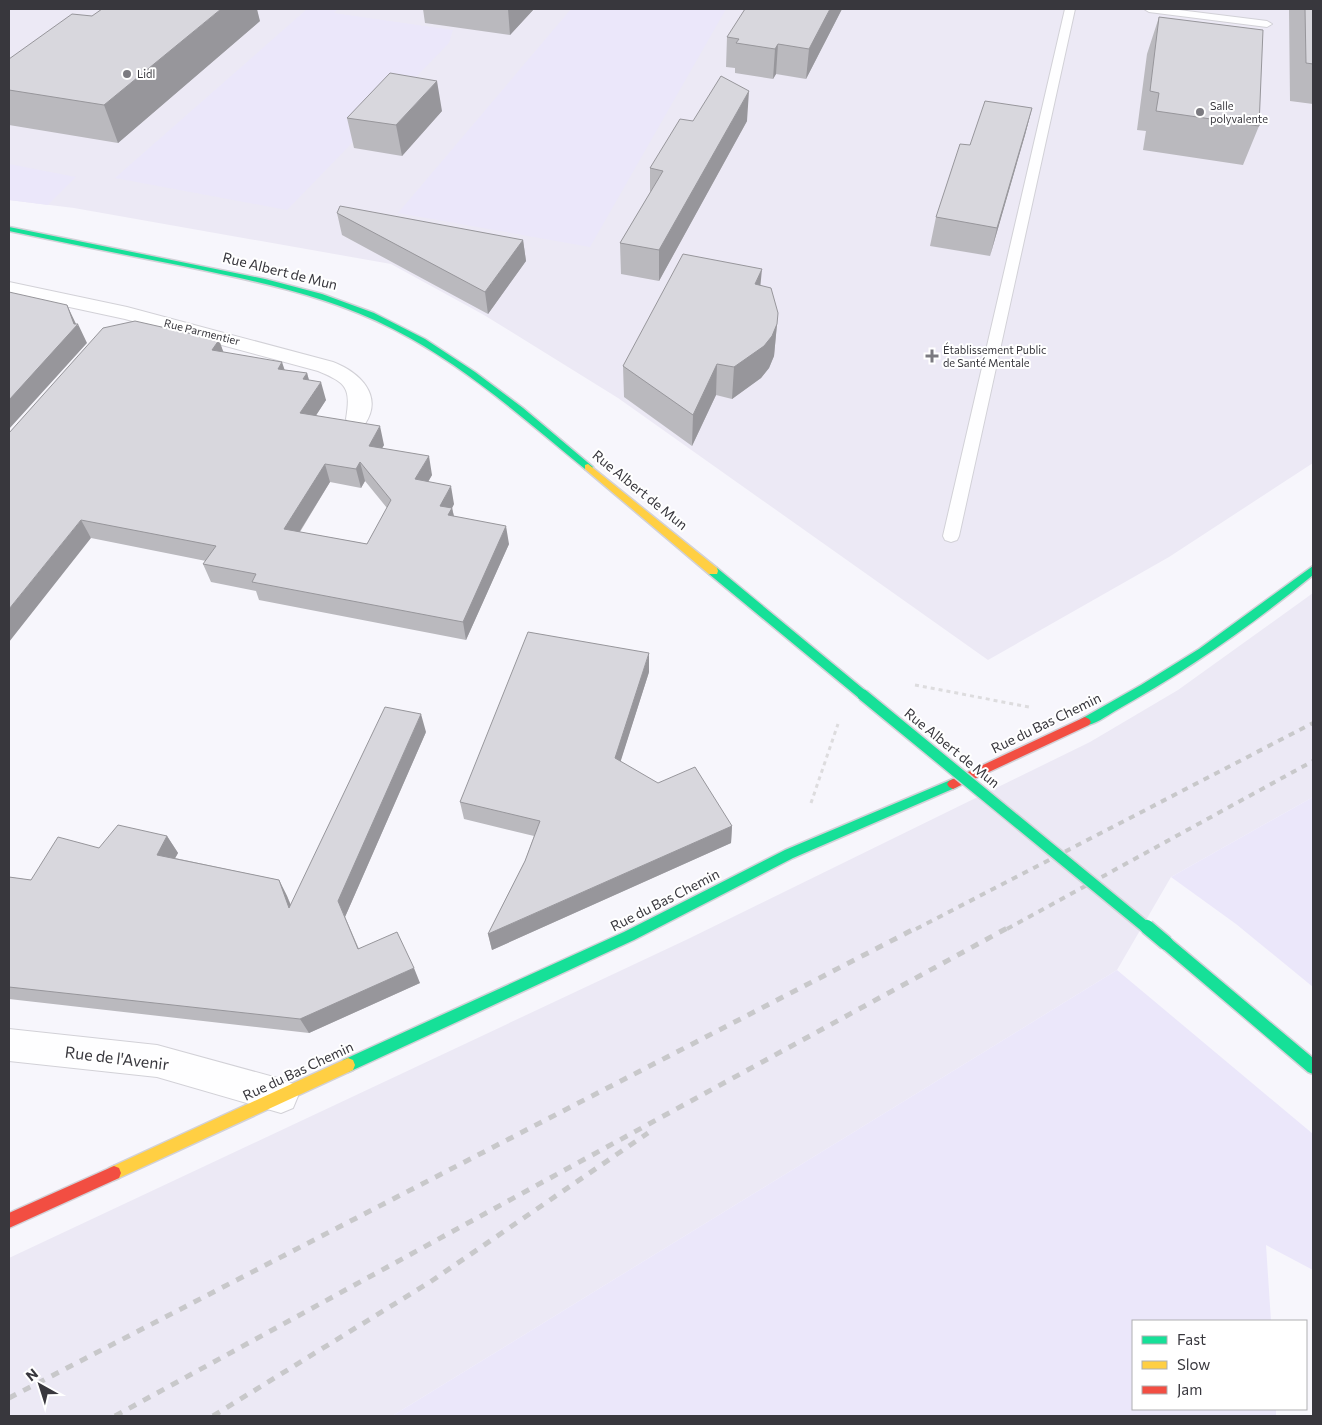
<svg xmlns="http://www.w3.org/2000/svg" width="1322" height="1425" font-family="Commissioner,sans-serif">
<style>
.built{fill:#ece9f5}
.green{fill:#ebe7fa}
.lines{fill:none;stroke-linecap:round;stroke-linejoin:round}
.lane-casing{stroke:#d2d1d7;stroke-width:2}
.street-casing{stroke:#d2d1d7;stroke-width:2}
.fast-casing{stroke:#d2d1d7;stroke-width:3}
.slow-casing{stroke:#d2d1d7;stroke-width:3}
.jam-casing{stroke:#d2d1d7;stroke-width:3}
.path{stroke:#dddcde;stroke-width:3;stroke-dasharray:4 4;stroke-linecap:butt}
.lane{fill:#fefeff;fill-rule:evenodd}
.street{fill:#fefeff;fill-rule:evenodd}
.fast{fill:#16e098;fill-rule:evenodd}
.slow{fill:#ffcf43;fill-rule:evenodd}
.jam{fill:#f24e42;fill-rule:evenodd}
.rail-far1{stroke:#c8c8ca;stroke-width:4;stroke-dasharray:6 6;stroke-linecap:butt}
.rail{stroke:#c8c8ca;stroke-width:5;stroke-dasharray:8 8;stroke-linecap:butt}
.fast-bridge-far1-casing{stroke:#d2d1d7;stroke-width:14;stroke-linecap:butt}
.fast-bridge-casing{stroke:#d2d1d7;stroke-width:17;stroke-linecap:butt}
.fast-bridge-far1{stroke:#16e098;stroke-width:11}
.fast-bridge{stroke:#16e098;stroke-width:14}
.wall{fill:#bab9be;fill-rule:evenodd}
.shaded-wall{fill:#97969b}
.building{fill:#d8d7dd;stroke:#97969b;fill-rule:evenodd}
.poi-dot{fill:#7b7a80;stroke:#fff;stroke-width:2}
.labels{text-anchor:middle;stroke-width:4;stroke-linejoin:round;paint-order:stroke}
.far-poi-label{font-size:11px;fill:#38373d;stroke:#fff;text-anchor:start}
.far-street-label{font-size:11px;fill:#38373d;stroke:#fff}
.street-label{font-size:14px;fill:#38373d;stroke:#fff}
.near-street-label{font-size:16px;fill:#38373d;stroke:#fff}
</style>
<rect width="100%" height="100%" fill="#f7f6fc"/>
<!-- built -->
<path class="built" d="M 9,9 L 1313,9 L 1313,463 L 1169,557 L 988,660 L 618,398 L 484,315 L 391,264 L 74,208 L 9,200 Z
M 1313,593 L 1313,797 L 1171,877 L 1117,970 L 392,1416 L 9,1416 L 9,1258 L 688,939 L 1090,742 L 1178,690 Z"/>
<!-- green -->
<path class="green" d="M 307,9 L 338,9 L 334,13 L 453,30 L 449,43 L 287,210 L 115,178 Z
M 571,9 L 726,9 L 590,247 L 398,213 Z
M 9,164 L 76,177 L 48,205 L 9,200 Z
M 1313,797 L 1313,987 L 1236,924 L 1171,877 Z
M 1117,970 L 1313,1134 L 1313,1270 L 1266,1245 L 1271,1321 L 1133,1321 L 1133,1409 L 1276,1409 L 1276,1416 L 392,1416 Z"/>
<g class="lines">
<!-- lane casing -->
<g class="lane-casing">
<path id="lane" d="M 1065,9 L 1075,9 L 959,536 L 957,540 L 951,542 L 945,540 L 943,536 Z
M 1144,9 L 1171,9 L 1267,21 L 1272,24 L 1267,27 L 1149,12 Z"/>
</g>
<!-- street casing -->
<g class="street-casing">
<path id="street" d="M 9,282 L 127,307 L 333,362 C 359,372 384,395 365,424 L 357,426 L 349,424 L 346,419 C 351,388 347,383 318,371 L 125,319 L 9,294 Z
M 9,1029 L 157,1045 L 281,1079 L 293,1084 L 298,1096 L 293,1108 L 281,1113 L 157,1077 L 9,1061 Z"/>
</g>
<!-- fast casing -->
<g class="fast-casing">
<path id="fast" d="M 9,227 L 265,279 L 322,294 L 374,313 L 425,339 L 475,372 L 523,408 L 593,467 L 591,469 L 585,469 C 524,419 464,365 393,329 C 327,295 255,281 183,266 C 125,255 67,243 9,231 Z
M 1313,566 L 1313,575 C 1251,626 1185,672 1115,711 C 1106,716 1091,728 1081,725 L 1079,722 L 1081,719 L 1141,685 L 1199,649 Z
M 713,567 L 717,568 L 867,692 L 869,695 L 867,698 L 859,698 L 709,574 L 708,571 Z
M 953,779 L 957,781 L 959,784 L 957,787 L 793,858 L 634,940 L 353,1070 L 348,1072 L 343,1070 L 341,1065 L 343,1060 L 624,932 L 785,850 Z
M 1166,937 L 1171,939 L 1313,1058 L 1313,1074 L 1308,1072 L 1161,947 L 1160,943 L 1161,939 Z"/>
</g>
<!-- slow casing -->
<g class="slow-casing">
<path id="slow" d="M 588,464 L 717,568 L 718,571 L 717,574 L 709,574 L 585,469 L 585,465 Z
M 348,1058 L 353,1060 L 355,1065 L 353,1070 L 119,1178 L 114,1180 L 109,1178 L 107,1173 L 109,1168 Z"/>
</g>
<!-- jam casing -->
<g class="jam-casing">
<path id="jam" d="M 1085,717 L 1089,719 L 1091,722 L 1089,725 L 957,787 L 953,789 L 949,787 L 947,784 L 949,781 Z
M 114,1166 L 119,1168 L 121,1173 L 119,1178 L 9,1228 L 9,1213 Z"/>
</g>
<!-- path -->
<path class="path" d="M 915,685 L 1029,707
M 811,803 L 838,724"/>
<!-- lane -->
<use href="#lane" class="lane"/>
<!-- street -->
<use href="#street" class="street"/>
<!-- fast -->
<use href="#fast" class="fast"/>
<!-- slow -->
<use href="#slow" class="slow"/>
<!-- jam -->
<use href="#jam" class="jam"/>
<!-- rail-far1 -->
<path class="rail-far1" d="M 916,929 L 1313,723
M 1007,929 L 1313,761"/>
<!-- rail -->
<path class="rail" d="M 9,1398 L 918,927
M 115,1416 L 1009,927
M 213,1416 L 430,1282 L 648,1133"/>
<!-- fast-bridge-far1 casing -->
<g class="fast-bridge-far1-casing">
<path id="fast-bridge-far1" d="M 863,695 L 1148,929"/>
</g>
<!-- fast-bridge casing -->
<g class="fast-bridge-casing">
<path id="fast-bridge" d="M 1147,927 L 1166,943"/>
</g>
<!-- fast-bridge-far1 -->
<use href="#fast-bridge-far1" class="fast-bridge-far1"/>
<!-- fast-bridge -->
<use href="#fast-bridge" class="fast-bridge"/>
</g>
<!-- wall -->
<path class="wall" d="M 423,9 L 534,9 L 510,35 L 425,23 Z
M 842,9 L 806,79 L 776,74 L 773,79 L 735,73 L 735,68 L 726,67 L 727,37 Z
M 1289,9 L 1313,9 L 1313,104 L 1290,101 Z
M 1159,17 L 1259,126 L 1243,165 L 1143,150 L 1146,131 L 1137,130 L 1147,54 Z
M 260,21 L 118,143 L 9,125 L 9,59 Z
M 1032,108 L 1025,135 L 990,256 L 930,246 L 936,217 L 970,145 Z
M 442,111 L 402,156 L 354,148 L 347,118 Z
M 693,121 L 747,121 L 659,281 L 621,274 L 620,243 L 650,193 L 650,168 Z
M 337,213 L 523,240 L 526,261 L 488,314 L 342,235 Z
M 761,285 L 777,324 L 774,356 L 769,368 L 761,378 L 732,399 L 716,395 L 692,446 L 624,397 L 623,366 Z
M 219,340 L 223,352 L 285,370 L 307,373 L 309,380 L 326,400 L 316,415 L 384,445 L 382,448 L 432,475 L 428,482 L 454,504 L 452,508 L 454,516 L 509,544 L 466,640 L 259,600 L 256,591 L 211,582 L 203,564 L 206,561 L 91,538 L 9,433 ZM 365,481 L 387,508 L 367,544 L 300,532 L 330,482 L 361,488 Z
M 649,672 L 620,762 L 732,826 L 731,843 L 492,950 L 488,934 L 525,861 L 534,836 L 464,819 L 460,802 Z
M 426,732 L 345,917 L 359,949 L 420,983 L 309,1033 L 9,999 L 9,877 L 31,880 L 99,848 L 167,836 L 178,853 L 175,858 L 279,880 L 287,896 L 291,905 Z"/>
<!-- shaded-wall -->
<path class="shaded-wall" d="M 221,9 L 257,9 L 260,21 L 118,143 L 104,105 Z
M 508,9 L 534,9 L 510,35 Z
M 830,9 L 842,9 L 806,79 L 809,49 Z
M 778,44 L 776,74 L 773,79 L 775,49 Z
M 437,81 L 442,111 L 402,156 L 396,125 Z
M 749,91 L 747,121 L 659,281 L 659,250 Z
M 1032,108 L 1025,135 L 990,256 L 997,228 Z
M 523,240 L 526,261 L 488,314 L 485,292 Z
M 762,269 L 759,300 L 755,284 Z
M 67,305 L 77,326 L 78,324 L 87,343 L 9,429 L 9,400 Z
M 777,324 L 774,356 L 769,368 L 761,378 L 732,399 L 734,367 Z
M 219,340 L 226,359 L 212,350 Z
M 282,362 L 288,380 L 278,369 Z
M 717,364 L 716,395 L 692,446 L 693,415 Z
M 307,373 L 312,392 L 303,379 Z
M 321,382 L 326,400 L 306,431 L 300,413 Z
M 380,426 L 384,445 L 373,464 L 369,446 Z
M 429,456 L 432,475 L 419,497 L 415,479 Z
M 360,462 L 365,481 L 361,488 L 356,469 Z
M 325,464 L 330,482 L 290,547 L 284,529 Z
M 451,486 L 454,504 L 444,524 L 440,506 Z
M 452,508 L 456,526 L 448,515 Z
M 81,520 L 91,538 L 9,642 L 9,609 Z
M 506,526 L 509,544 L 466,640 L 463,622 Z
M 649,653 L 649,672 L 616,776 L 615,758 Z
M 421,714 L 426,732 L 345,917 L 365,964 L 338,901 Z
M 732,826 L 731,843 L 492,950 L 488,934 Z
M 167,836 L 178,853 L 168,871 L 157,855 Z
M 279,880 L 287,896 L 298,924 L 289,908 Z
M 414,968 L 420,983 L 309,1033 L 300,1019 Z"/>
<!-- building -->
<path class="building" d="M 102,9 L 221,9 L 104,105 L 9,90 L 9,59 L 72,14 L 92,16 Z
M 745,9 L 830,9 L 809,49 L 778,44 L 775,49 L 736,43 L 739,39 L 727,37 Z
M 1305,9 L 1313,9 L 1313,64 L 1306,63 Z
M 1159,17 L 1263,30 L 1259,126 L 1156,111 L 1159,93 L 1150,91 Z
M 390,73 L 437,81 L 396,125 L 347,118 Z
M 721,76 L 749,91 L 659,250 L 620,243 L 663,171 L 650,168 L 680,119 L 693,121 Z
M 985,101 L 1032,108 L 997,228 L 936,217 L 960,144 L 970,145 Z
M 340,206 L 523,240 L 485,292 L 337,213 Z
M 683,254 L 762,269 L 755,284 L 771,288 L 778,313 L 777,324 L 772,336 L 764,346 L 734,367 L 717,364 L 693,415 L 623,366 Z
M 9,292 L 67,305 L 74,324 L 78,324 L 9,400 Z
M 135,321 L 219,340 L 212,350 L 282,362 L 278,369 L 307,373 L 303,379 L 321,382 L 300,413 L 380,426 L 369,446 L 429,456 L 415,479 L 451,486 L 440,506 L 452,508 L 448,515 L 506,526 L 463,622 L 252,582 L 256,574 L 203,564 L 216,546 L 81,520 L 9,609 L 9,433 L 103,328 ZM 360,462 L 391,500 L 367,544 L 284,529 L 325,464 L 356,469 Z
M 528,632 L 649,653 L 615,758 L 658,783 L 695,767 L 732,826 L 488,934 L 525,861 L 540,821 L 460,802 Z
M 385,707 L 421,714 L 338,901 L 358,949 L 397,932 L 414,968 L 300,1019 L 9,987 L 9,877 L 31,880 L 58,837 L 99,848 L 118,825 L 167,836 L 157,855 L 279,880 L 289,908 Z"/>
<!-- markers -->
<g class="poi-dot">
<circle cx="127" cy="74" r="5"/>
<circle cx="1200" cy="112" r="5"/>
<path d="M929.5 348.5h5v5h5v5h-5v5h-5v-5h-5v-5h5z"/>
</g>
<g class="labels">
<!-- far-poi labels -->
<g class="far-poi-label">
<text x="137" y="78">Lidl</text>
<text x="1210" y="110">Salle<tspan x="1210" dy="13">polyvalente</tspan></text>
<text x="943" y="354">Établissement Public<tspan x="943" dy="13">de Santé Mentale</tspan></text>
</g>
<!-- far-street labels -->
<g class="far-street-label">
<text transform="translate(202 332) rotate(14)" y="4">Rue Parmentier</text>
</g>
<!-- street labels -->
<g class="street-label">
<text transform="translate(280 271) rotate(14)" y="5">Rue Albert de Mun</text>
<text transform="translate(640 490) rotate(39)" y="5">Rue Albert de Mun</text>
<text transform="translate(1046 723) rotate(-26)" y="5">Rue du Bas Chemin</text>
<text transform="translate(952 748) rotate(39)" y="5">Rue Albert de Mun</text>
<text transform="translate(665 900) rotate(-27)" y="5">Rue du Bas Chemin</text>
<text transform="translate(298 1071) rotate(-25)" y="5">Rue du Bas Chemin</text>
</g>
<!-- near-street labels -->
<g class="near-street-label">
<text transform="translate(117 1058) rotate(7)" y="6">Rue de l'Avenir</text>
</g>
</g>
<!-- border -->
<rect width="1322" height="1425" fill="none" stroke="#38373d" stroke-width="20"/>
<!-- legend -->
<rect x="1132" y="1320" width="175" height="90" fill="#ffffff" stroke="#afafb1"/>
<rect x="1142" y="1336" width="25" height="8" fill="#16e098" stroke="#afafb1"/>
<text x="1177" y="1345" font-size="15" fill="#38373d">Fast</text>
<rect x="1142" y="1361" width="25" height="8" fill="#ffcf43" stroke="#afafb1"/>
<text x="1177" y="1370" font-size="15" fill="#38373d">Slow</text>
<rect x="1142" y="1386" width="25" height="8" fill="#f24e42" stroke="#afafb1"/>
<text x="1177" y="1395" font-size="15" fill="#38373d">Jam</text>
<!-- north arrow -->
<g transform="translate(40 1385) rotate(321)" stroke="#ffffff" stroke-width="4" paint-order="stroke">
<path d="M0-4L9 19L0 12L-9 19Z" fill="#38373d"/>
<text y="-8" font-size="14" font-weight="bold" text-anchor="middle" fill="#38373d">N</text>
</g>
</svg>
